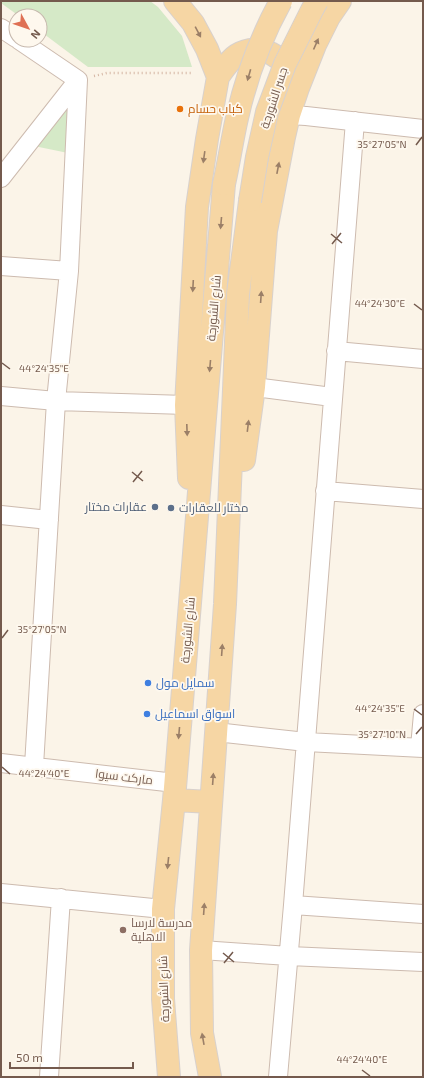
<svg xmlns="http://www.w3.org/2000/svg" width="424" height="1078" font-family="'Exo 2',Cairo,sans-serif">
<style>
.green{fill:#d5e9c7}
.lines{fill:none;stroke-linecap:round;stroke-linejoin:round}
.minor-casing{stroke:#cdbbaf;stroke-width:20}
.major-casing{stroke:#d8d1cd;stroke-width:24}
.path{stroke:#d5b6a4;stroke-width:2.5;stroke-dasharray:1 3;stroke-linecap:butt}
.minor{stroke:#fff;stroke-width:18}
.major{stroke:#f6d6a4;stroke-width:22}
.major-bridge-casing{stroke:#d8d1cd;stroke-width:24;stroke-linecap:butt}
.major-bridge{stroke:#f6d6a4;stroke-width:22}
.oneway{fill:#9b7f67}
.ticks{fill:none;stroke:#745a4d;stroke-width:1.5}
.food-dot{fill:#e8710a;stroke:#fef8ee;stroke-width:1.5}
.service-dot{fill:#5c6f8a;stroke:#fef8ee;stroke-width:1.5}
.shop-dot{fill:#3f7fe0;stroke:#fef8ee;stroke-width:1.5}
.education-dot{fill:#8d6e63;stroke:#fef8ee;stroke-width:1.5}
.labels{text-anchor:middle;stroke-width:3.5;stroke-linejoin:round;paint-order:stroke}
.street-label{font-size:12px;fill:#745a4d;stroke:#fef8ee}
.food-label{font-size:12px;fill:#c56008;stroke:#fef8ee;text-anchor:start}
.service-label{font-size:12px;fill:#4e5e75;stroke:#fef8ee;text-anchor:end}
.shop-label{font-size:12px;fill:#366cbe;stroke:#fef8ee;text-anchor:start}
.education-label{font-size:12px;fill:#785e54;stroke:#fef8ee;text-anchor:start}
.ticks-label{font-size:10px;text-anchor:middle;fill:#745a4d;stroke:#fef8ee;stroke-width:3.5;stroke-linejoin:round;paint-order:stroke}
</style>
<rect width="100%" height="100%" fill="#fbf4e8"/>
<!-- green -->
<path class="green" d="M 1,1 L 150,1 L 158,7 L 182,36 L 192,67 L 88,67 L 40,31 L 40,16 L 19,16 L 1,3 Z
M 71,103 L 68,153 L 34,146 Z"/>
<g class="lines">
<!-- minor casing -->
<g class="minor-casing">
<path id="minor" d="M 1,28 L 16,38
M 19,40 L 78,80
M 289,115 L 306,116 L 423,129
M 1,178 L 78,80
M 1,266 L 69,271
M 336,351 L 423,359
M 254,387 L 332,397
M 1,396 L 56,401 L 186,405
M 325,491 L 423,499
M 1,515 L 49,520
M 216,732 L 306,742 L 423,748
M 420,747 L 423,714
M 1,763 L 175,783
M 34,766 L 56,401 L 69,271 L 78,80
M 1,893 L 163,909
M 293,905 L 423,914
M 201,950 L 289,956 L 423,962
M 49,1077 L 61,898
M 278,1077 L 293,905 L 355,121"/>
</g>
<!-- major casing -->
<g class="major-casing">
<path id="major" d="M 175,1 L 193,23 L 207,49 L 218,77 L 207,139 L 197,207 L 186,405 L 189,478
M 218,77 C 224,69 229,60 237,55 C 259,41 288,56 291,82
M 244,460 L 254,387 L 266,231 L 284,137 L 289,115 L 298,88 L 315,45 L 329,17 L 340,1
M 174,800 L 211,802
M 169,1077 L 163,999 L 163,909 L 174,800 L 224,184
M 210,1077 L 202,1033 L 201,950 L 225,604 L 238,294 L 250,201"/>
</g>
<!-- path -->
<path class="path" d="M 94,76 L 107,73 L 191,73"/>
<!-- minor -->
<use href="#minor" class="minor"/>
<!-- major -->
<use href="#major" class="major"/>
<!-- major-bridge casing -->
<g class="major-bridge-casing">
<path id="major-bridge" d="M 224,184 C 229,162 232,140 237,118 C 246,78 261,37 281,1
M 250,201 L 257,157 L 267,112 L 285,64 L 312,10 L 317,1"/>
</g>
<!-- major-bridge -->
<use href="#major-bridge" class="major-bridge"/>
</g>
<!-- one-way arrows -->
<defs><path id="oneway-solid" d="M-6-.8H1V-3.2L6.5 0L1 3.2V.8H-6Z"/></defs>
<g class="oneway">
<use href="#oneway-solid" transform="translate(198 32) rotate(62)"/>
<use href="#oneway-solid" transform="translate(316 44) rotate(-66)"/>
<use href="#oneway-solid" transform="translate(249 75) rotate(106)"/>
<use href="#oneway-solid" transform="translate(204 157) rotate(98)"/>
<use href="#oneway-solid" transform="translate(278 168) rotate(-79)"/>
<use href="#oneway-solid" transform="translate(221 223) rotate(95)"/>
<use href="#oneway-solid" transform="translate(193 286) rotate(93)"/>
<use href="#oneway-solid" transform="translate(261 297) rotate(-86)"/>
<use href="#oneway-solid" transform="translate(210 366) rotate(95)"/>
<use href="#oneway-solid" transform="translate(248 426) rotate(-83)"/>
<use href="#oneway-solid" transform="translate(187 430) rotate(88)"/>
<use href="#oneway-solid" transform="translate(222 650) rotate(-86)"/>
<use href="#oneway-solid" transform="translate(179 733) rotate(95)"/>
<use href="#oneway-solid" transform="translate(213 779) rotate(-86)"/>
<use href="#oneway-solid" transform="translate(168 863) rotate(96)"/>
<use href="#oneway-solid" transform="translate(204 909) rotate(-86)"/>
<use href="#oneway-solid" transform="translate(203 1039) rotate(-100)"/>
</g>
<!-- ticks -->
<path class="ticks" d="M 416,145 L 422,137M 331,234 L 342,243M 332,244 L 341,233M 414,304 L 422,310M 2,363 L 10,369M 132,472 L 143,481M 133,482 L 142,471M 2,638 L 8,630M 414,709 L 422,715M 416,734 L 422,727M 2,767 L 10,774M 223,953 L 234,962M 224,963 L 233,952M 362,1070 L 370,1076"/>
<!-- markers -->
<circle class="food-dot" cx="180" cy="109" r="4"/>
<g class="service-dot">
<circle cx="155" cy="507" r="4"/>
<circle cx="171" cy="508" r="4"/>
</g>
<g class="shop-dot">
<circle cx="148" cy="683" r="4"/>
<circle cx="147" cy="714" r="4"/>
</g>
<circle class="education-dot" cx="123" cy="930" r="4"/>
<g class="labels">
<!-- street labels -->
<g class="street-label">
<text transform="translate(274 98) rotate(-72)" y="4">جسر الشورجة</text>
<text transform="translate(214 308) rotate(-85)" y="4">شارع الشورجة</text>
<text transform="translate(188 630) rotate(-85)" y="4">شارع الشورجة</text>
<text transform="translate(124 777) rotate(7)" y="4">مارکت سیوا</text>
<text transform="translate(164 989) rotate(-92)" y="4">شارع الشورجة</text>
</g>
<!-- food labels -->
<g class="food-label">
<text x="188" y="113">كباب حسام</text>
</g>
<!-- service labels -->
<g class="service-label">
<text x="147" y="511">عقارات مختار</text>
<text x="179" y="512" text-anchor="start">مختار للعقارات</text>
</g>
<!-- shop labels -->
<g class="shop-label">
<text x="156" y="687">سمايل مول</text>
<text x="155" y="718">اسواق اسماعيل</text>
</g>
<!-- education labels -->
<g class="education-label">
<text x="131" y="927">مدرسة لارسا<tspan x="131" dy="14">الاهلية</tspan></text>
</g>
</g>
<g class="ticks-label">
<text x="382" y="148">35°27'05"N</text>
<text x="380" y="307">44°24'30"E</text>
<text x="44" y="372">44°24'35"E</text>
<text x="42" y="633">35°27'05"N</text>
<text x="380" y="712">44°24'35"E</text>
<text x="382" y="738">35°27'10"N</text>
<text x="44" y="777">44°24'40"E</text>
<text x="362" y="1063">44°24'40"E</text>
</g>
<!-- border -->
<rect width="424" height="1078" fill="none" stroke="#745a4d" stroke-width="4"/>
<!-- north arrow -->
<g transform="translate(28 28) rotate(130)"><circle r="19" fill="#fef8ee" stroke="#c7b9ae"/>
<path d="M0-3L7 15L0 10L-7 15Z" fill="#df7054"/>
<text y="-6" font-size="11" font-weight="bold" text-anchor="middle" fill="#745a4d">N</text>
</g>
<!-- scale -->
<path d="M10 1062v6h123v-6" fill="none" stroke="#745a4d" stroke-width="2"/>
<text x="16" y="1062" font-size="12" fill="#745a4d" stroke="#fef8ee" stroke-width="3" paint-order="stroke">50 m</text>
</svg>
